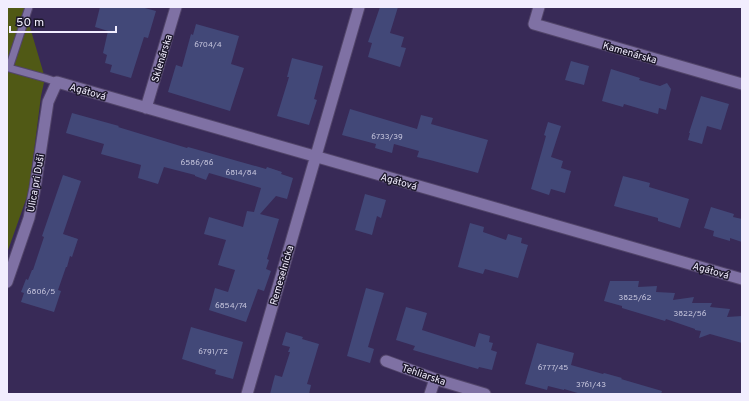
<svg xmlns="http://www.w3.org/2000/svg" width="749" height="401" font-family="Overpass,sans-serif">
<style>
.green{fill:#505915}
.building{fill:#424878}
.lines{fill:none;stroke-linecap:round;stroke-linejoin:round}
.service-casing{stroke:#52456a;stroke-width:9}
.minor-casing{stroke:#52456a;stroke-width:13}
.service{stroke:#7f71a4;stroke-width:7}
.minor{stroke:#7f71a4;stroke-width:11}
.labels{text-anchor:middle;stroke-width:3;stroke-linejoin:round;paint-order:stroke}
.number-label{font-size:8px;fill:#c5c4dc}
.street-label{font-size:10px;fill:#f1edfe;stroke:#1d182c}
</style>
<rect width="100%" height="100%" fill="#382a57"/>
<!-- green -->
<path class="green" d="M 7,7 L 24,7 L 45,78 L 41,96 L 29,191 L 7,253 Z"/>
<!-- building -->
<path class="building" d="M 100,7 L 141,7 L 156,11 L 148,38 L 144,37 L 131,78 L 110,72 L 112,65 L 105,63 L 107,55 L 103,53 L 108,31 L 95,27 Z
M 380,7 L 398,7 L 390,33 L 404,37 L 401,47 L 406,48 L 400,67 L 368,57 L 372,43 L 368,42 Z
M 196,24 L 239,36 L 231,64 L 244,68 L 230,111 L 168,92 L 176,65 L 182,67 L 191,34 L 193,35 Z
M 292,58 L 323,66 L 314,99 L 317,100 L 309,125 L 277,116 L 289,77 L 287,77 Z
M 571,61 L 589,66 L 584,85 L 565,80 Z
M 611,69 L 640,78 L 639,80 L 660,86 L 667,83 L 671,89 L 666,110 L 659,108 L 658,114 L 624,104 L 623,107 L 602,101 Z
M 701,96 L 729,104 L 721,130 L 707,126 L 702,144 L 688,140 L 690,133 L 689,133 Z
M 350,109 L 417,129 L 421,115 L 433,118 L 431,124 L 488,140 L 478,173 L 430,160 L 417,157 L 419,151 L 394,144 L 392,153 L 375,148 L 376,144 L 342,135 Z
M 72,113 L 119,126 L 118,127 L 187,148 L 188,147 L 266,169 L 267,167 L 282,172 L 281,174 L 293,178 L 287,199 L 276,196 L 260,214 L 279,219 L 267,259 L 269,260 L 266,269 L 271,271 L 264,291 L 258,289 L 246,322 L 209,310 L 215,288 L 228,292 L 235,270 L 218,265 L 226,240 L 204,234 L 209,217 L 243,227 L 247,211 L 254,212 L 261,188 L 209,173 L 206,180 L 195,176 L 195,175 L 164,167 L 158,184 L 138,178 L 141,165 L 101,154 L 104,144 L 66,133 Z
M 548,122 L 561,126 L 551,157 L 563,161 L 561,168 L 571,171 L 565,193 L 551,189 L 549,195 L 531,189 L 546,136 L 544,135 Z
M 63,175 L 81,181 L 63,234 L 78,239 L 72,257 L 70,256 L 67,267 L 66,267 L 58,290 L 61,291 L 54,312 L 21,302 L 24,293 L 21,292 L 26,279 L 28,280 L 32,270 L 33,270 L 44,237 L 42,236 Z
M 623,176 L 650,183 L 649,187 L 689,199 L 680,228 L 658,221 L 658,218 L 614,206 Z
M 365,194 L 386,200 L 381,218 L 377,216 L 372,235 L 355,230 Z
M 711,207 L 734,214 L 733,217 L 742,219 L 742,242 L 730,238 L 730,241 L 713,236 L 714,231 L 704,228 Z
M 470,223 L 484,227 L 483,232 L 506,240 L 508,234 L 522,238 L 521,243 L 528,245 L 518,278 L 485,269 L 483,274 L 458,267 Z
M 610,281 L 639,281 L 638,287 L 657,286 L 656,292 L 675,293 L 673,300 L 694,297 L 692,303 L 712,303 L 710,307 L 730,309 L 727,317 L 742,316 L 742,343 L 710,334 L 699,338 L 701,331 L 695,330 L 695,329 L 666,319 L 665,321 L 622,308 L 622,306 L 604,301 Z
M 366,288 L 384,293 L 368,347 L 374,349 L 370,363 L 347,356 Z
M 406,307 L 427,313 L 422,330 L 475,347 L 479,333 L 490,336 L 489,342 L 493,343 L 491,350 L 497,352 L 492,370 L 479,367 L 478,369 L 413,350 L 415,346 L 396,340 Z
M 191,327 L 243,342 L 233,379 L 215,374 L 216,370 L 182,359 Z
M 286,332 L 303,337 L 302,339 L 319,344 L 307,384 L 311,385 L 309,394 L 270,394 L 275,375 L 282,377 L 290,352 L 288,352 L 290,347 L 282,345 Z
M 537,343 L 574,353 L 571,365 L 603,374 L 604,373 L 622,378 L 621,379 L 662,391 L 661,394 L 581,394 L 564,389 L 564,390 L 548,386 L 547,390 L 525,384 Z"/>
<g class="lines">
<!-- service casing -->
<g class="service-casing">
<path id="service" d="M 29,7 L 9,68 L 45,78 L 57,82"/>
</g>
<!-- minor casing -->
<g class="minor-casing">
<path id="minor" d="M 539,7 L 534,24 L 742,84
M 146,108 L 176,7
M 7,282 L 29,218 L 35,188 L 48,102 L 57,82 L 742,279
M 386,361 L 435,379 L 485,394
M 247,394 L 359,7
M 430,394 L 435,379"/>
</g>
<!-- service -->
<use href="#service" class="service"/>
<!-- minor -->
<use href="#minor" class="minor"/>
</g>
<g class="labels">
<!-- number labels -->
<g class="number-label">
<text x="208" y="47">6704/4</text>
<text x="387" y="139">6733/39</text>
<text x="197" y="165">6586/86</text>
<text x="241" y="175">6814/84</text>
<text x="41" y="294">6806/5</text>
<text x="635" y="300">3825/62</text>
<text x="231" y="308">6854/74</text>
<text x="690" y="316">3822/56</text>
<text x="213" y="354">6791/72</text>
<text x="553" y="370">6777/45</text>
<text x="591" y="387">3761/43</text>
</g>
<!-- street labels -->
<g class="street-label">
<text transform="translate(630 52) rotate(16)" y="4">Kamenárska</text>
<text transform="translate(161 58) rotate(-73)" y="4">Sklenárska</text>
<text transform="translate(88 91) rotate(16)" y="4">Agátová</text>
<text transform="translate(399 181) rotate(16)" y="4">Agátová</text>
<text transform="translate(35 183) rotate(-80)" y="4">Ulica pri Duši</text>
<text transform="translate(711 270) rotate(16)" y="4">Agátová</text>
<text transform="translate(281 275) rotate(-74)" y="4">Remeselnícka</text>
<text transform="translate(424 374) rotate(19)" y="4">Tehliarska</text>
</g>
</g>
<!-- border -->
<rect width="749" height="401" fill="none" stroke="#f1edfe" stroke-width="16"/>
<!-- scale -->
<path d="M10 26v6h106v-6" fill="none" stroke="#f1edfe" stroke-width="2"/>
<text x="16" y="26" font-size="12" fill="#f1edfe" stroke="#1d182c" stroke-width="3" paint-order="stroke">50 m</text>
</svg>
